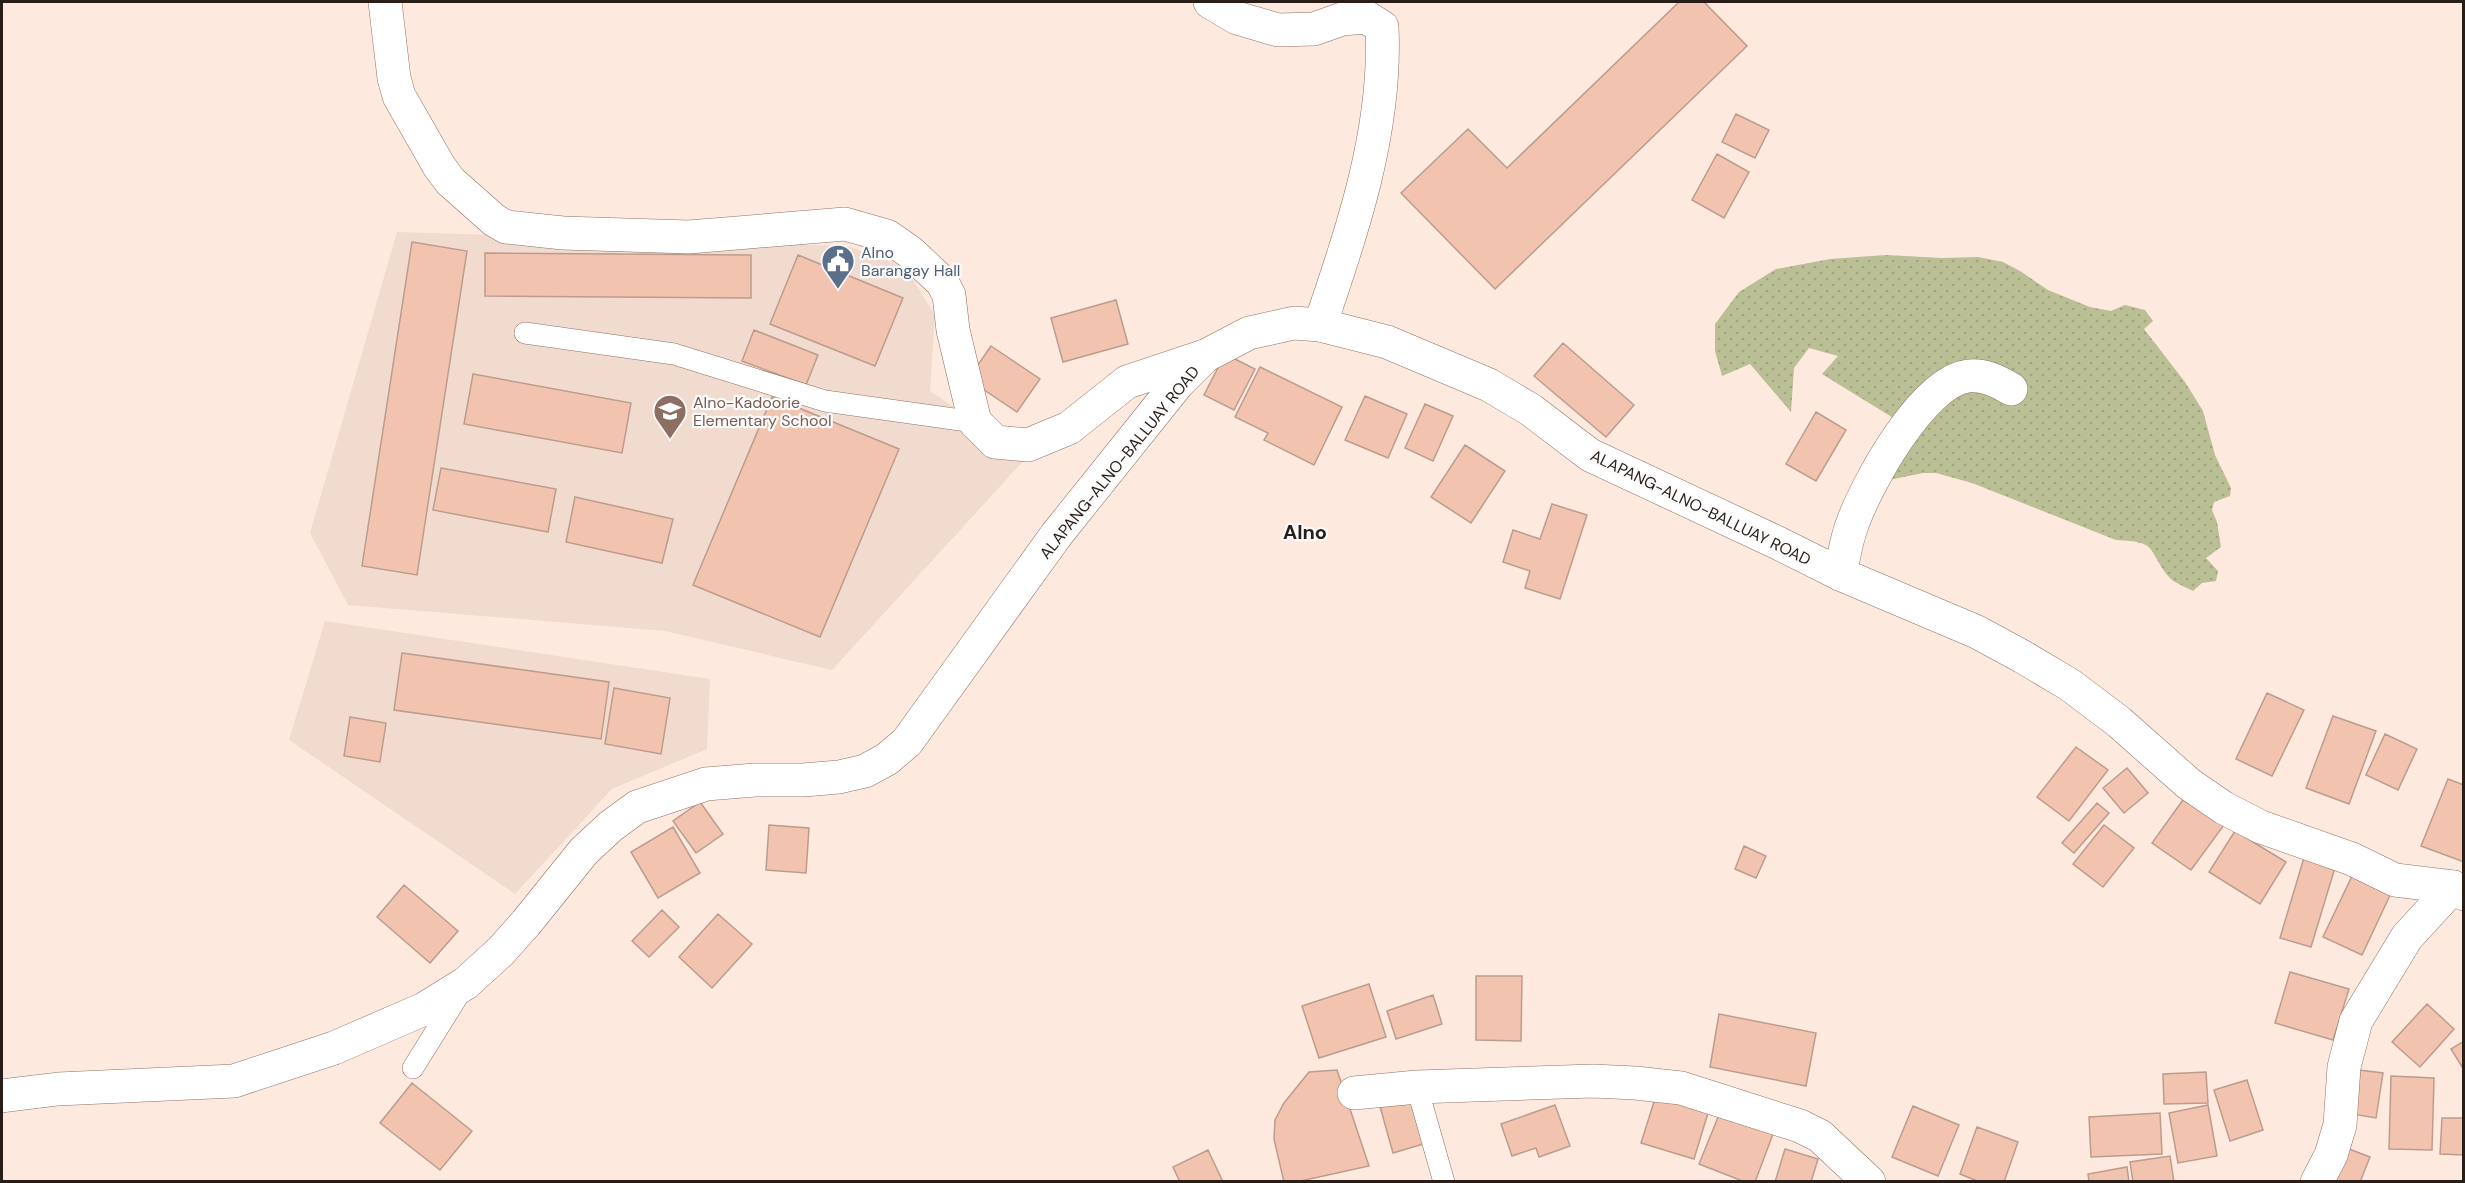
<svg xmlns="http://www.w3.org/2000/svg" width="2465" height="1183" font-family="'DM Sans',sans-serif">
<style>
.education{fill:#f1dbce}
.grass{fill:url(#grass-dots)}
.building{fill:#f2c4af;stroke:#bc9c8d;stroke-width:1.5}
.lines{fill:none;stroke-linecap:round;stroke-linejoin:round}
.service-casing{stroke:#8f7163;stroke-width:22}
.minor-casing{stroke:#8f7163;stroke-width:34}
.tertiary-casing{stroke:#8f7163;stroke-width:34}
.secondary-casing{stroke:#8f7163;stroke-width:34}
.service{stroke:#fff;stroke-width:21}
.minor{stroke:#fff;stroke-width:33}
.tertiary{stroke:#fff;stroke-width:33}
.secondary{stroke:#fff;stroke-width:33}
.labels{text-anchor:middle;stroke-width:4.5;stroke-linejoin:round;paint-order:stroke}
.service-label{font-size:16px;fill:#4e5e75;stroke:#fbfbfb;text-anchor:start}
.education-label{font-size:16px;fill:#785e54;stroke:#fbfbfb;text-anchor:start}
.street-label{font-size:16px;fill:#291d17;stroke:#fbfbfb}
.quarter-label{font-size:20px;font-weight:bold;fill:#291d17;stroke:#fbfbfb}
</style>
<defs>
<pattern id="grass-dots" width="8" height="8" patternUnits="userSpaceOnUse" patternTransform="scale(1.5)"><rect width="8" height="8" fill="#babf95"/><path d="M2 2h.1M6 6h.1" fill="none" stroke="#a0a480" stroke-width="1.8" stroke-linecap="round"/></pattern>
</defs>
<rect width="100%" height="100%" fill="#fee9df"/>
<!-- education -->
<path class="education" d="M 397,232 L 848,246 L 905,267 L 935,315 L 930,391 L 1027,457 L 832,670 L 665,631 L 348,605 L 310,533 Z
M 325,621 L 710,679 L 707,749 L 612,789 L 515,894 L 289,740 Z"/>
<!-- grass -->
<path class="grass" d="M 1886,255 L 1942,258 L 1978,257 L 2003,262 L 2020,271 L 2048,290 L 2090,307 L 2111,311 L 2125,305 L 2145,310 L 2153,321 L 2144,329 L 2185,382 L 2203,411 L 2215,455 L 2231,488 L 2230,496 L 2214,502 L 2212,510 L 2217,522 L 2221,547 L 2206,558 L 2218,571 L 2216,581 L 2202,583 L 2193,591 C 2186,587 2174,583 2169,577 C 2146,549 2160,542 2116,540 L 1972,483 L 1936,473 L 1923,473 L 1884,481 L 1916,432 L 1822,374 L 1838,356 L 1809,348 L 1794,368 L 1791,412 L 1750,364 L 1722,376 L 1715,351 L 1715,324 L 1739,292 L 1776,269 L 1830,259 Z"/>
<!-- building -->
<path class="building" d="M 1679,2 L 1704,2 L 1747,46 L 1495,289 L 1401,193 L 1468,129 L 1507,168 Z
M 1736,114 L 1769,130 L 1755,158 L 1722,142 Z
M 1717,154 L 1749,172 L 1724,218 L 1692,200 Z
M 412,242 L 467,251 L 417,575 L 362,566 Z
M 485,253 L 751,255 L 751,298 L 485,296 Z
M 798,255 L 903,298 L 875,366 L 770,324 Z
M 1116,300 L 1128,344 L 1063,362 L 1051,318 Z
M 754,330 L 818,355 L 806,385 L 742,361 Z
M 1563,343 L 1634,405 L 1606,437 L 1534,376 Z
M 991,346 L 1040,379 L 1017,412 L 968,379 Z
M 1225,354 L 1255,369 L 1234,410 L 1204,395 Z
M 1260,367 L 1342,407 L 1314,465 L 1264,440 L 1268,433 L 1235,417 Z
M 473,374 L 631,403 L 622,453 L 464,424 Z
M 1365,396 L 1407,414 L 1388,458 L 1345,440 Z
M 772,397 L 899,449 L 820,637 L 693,585 Z
M 1425,404 L 1453,416 L 1433,461 L 1405,448 Z
M 1816,412 L 1846,430 L 1816,481 L 1786,464 Z
M 1465,445 L 1505,471 L 1471,523 L 1431,497 Z
M 441,468 L 556,489 L 548,532 L 433,510 Z
M 575,497 L 673,519 L 662,563 L 566,542 Z
M 1552,504 L 1587,515 L 1560,599 L 1525,588 L 1530,571 L 1503,562 L 1513,530 L 1540,539 Z
M 402,653 L 609,682 L 601,739 L 394,710 Z
M 614,688 L 670,698 L 661,754 L 605,744 Z
M 2267,693 L 2304,710 L 2272,776 L 2236,759 Z
M 2333,716 L 2376,731 L 2349,804 L 2306,788 Z
M 350,717 L 386,723 L 380,762 L 344,756 Z
M 2385,734 L 2417,749 L 2398,790 L 2366,775 Z
M 2076,747 L 2108,770 L 2069,821 L 2037,797 Z
M 2127,768 L 2148,793 L 2124,813 L 2103,788 Z
M 2448,779 L 2464,785 L 2464,862 L 2421,846 Z
M 2185,797 L 2224,825 L 2191,870 L 2152,843 Z
M 700,802 L 723,834 L 696,853 L 673,821 Z
M 2097,803 L 2109,813 L 2074,853 L 2062,843 Z
M 769,825 L 809,828 L 806,873 L 766,870 Z
M 2104,825 L 2134,848 L 2103,887 L 2073,864 Z
M 673,827 L 700,873 L 658,898 L 631,852 Z
M 2235,831 L 2286,862 L 2260,904 L 2209,872 Z
M 1744,846 L 1766,856 L 1756,878 L 1735,869 Z
M 2306,851 L 2337,861 L 2311,947 L 2280,938 Z
M 2353,874 L 2392,891 L 2362,955 L 2323,937 Z
M 404,885 L 458,931 L 430,963 L 377,917 Z
M 662,910 L 679,927 L 649,957 L 632,941 Z
M 718,914 L 752,944 L 712,988 L 679,957 Z
M 2290,972 L 2349,989 L 2333,1040 L 2275,1023 Z
M 1476,976 L 1522,976 L 1521,1041 L 1476,1040 Z
M 1369,984 L 1386,1037 L 1319,1058 L 1302,1006 Z
M 1433,995 L 1442,1024 L 1396,1039 L 1387,1011 Z
M 2427,1004 L 2454,1029 L 2420,1067 L 2392,1042 Z
M 1719,1014 L 1816,1033 L 1806,1086 L 1710,1067 Z
M 2464,1041 L 2464,1070 L 2451,1049 Z
M 1337,1070 L 1369,1166 L 1296,1182 L 1284,1182 L 1274,1139 L 1275,1120 L 1284,1103 L 1309,1072 Z
M 2359,1070 L 2383,1073 L 2376,1118 L 2352,1114 Z
M 2206,1072 L 2208,1103 L 2164,1104 L 2163,1074 Z
M 2391,1076 L 2434,1078 L 2432,1150 L 2389,1149 Z
M 2247,1080 L 2263,1130 L 2230,1141 L 2214,1090 Z
M 412,1083 L 472,1131 L 440,1170 L 380,1123 Z
M 1659,1086 L 1711,1103 L 1694,1159 L 1641,1143 Z
M 1415,1093 L 1430,1142 L 1393,1153 L 1379,1103 Z
M 1555,1105 L 1570,1146 L 1539,1157 L 1536,1148 L 1512,1156 L 1501,1124 Z
M 1723,1105 L 1776,1126 L 1755,1182 L 1745,1182 L 1699,1164 Z
M 2208,1105 L 2217,1156 L 2178,1163 L 2169,1113 Z
M 1913,1106 L 1959,1125 L 1938,1176 L 1892,1157 Z
M 2160,1113 L 2162,1154 L 2091,1157 L 2089,1117 Z
M 2442,1118 L 2464,1118 L 2464,1155 L 2440,1154 Z
M 1977,1127 L 2018,1142 L 2004,1182 L 1980,1182 L 1960,1174 Z
M 2341,1146 L 2370,1157 L 2360,1182 L 2327,1182 Z
M 1785,1149 L 1818,1159 L 1811,1182 L 1775,1182 Z
M 1208,1150 L 1223,1182 L 1180,1182 L 1173,1167 Z
M 2170,1156 L 2174,1182 L 2133,1182 L 2130,1162 Z
M 2127,1167 L 2129,1182 L 2089,1182 L 2088,1174 Z"/>
<g class="lines">
<!-- service casing -->
<g class="service-casing">
<path id="service" d="M 525,333 L 674,354 L 825,401 L 975,422
M 413,1068 L 461,991
M 1417,1087 L 1444,1182"/>
</g>
<!-- minor casing -->
<g class="minor-casing">
<path id="minor" d="M 385,2 L 394,78 L 399,96 L 439,166 L 450,181 L 494,220 L 506,227 L 563,233 L 689,237 L 845,224 L 887,236 L 910,252 L 942,282 L 949,295 L 953,330 L 975,422 L 995,442 L 1028,445 L 1069,428 L 1127,382 L 1205,356
M 1840,574 C 1844,558 1846,540 1852,525 C 1866,485 1922,382 1968,376 C 1984,374 1997,381 2011,389
M 1354,1093 L 1417,1087 L 1593,1081 L 1635,1083 L 1681,1088 L 1800,1126 L 1820,1136 L 1869,1182
M 2317,1182 L 2331,1155 L 2340,1125 L 2344,1067 L 2356,1021 L 2407,937 L 2453,887"/>
</g>
<!-- tertiary casing -->
<g class="tertiary-casing">
<path id="tertiary" d="M 1210,2 L 1237,18 L 1278,30 L 1314,29 L 1342,19 L 1366,17 L 1382,27 C 1387,128 1353,230 1320,325"/>
</g>
<!-- secondary casing -->
<g class="secondary-casing">
<path id="secondary" d="M 2,1096 L 58,1089 L 234,1081 L 334,1048 L 424,1009 L 466,983 L 501,951 L 526,923 L 584,851 L 611,826 L 637,807 L 706,784 L 755,780 L 803,780 L 839,777 L 865,771 L 887,759 L 907,742 L 1057,534 L 1178,383 L 1205,356 L 1249,333 L 1294,323 L 1320,325 L 1387,342 L 1489,385 L 1531,410 L 1590,455 L 1776,542 L 1840,574 L 1977,632 L 2023,657 L 2070,685 L 2119,722 L 2189,784 L 2224,808 L 2261,827 L 2352,859 L 2395,880 L 2453,887 L 2464,894"/>
</g>
<!-- service -->
<use href="#service" class="service"/>
<!-- minor -->
<use href="#minor" class="minor"/>
<!-- tertiary -->
<use href="#tertiary" class="tertiary"/>
<!-- secondary -->
<use href="#secondary" class="secondary"/>
</g>
<!-- icons -->
<defs>
<g id="civic-pin" transform="scale(1.725)"><path d="M0 17L-7.5 6A9.5 9.5 0 1 1 7.5 6Z" fill="#5c6f8a" stroke="#fbfbfb"/><path d="M-.6-6.5H3V-4.5H.6V-3L4-1V1h2V6H-6V1h2V-1L-.6-3ZM-1.2 2.5V6h2.4V2.5Z" fill="#fff"/></g>
<g id="school-pin" transform="scale(1.725)"><path d="M0 17L-7.5 6A9.5 9.5 0 1 1 7.5 6Z" fill="#8d6e63" stroke="#fbfbfb"/><path d="M0-5L7-2L0 1L-7-2ZM-4 1L0 2.5L4 1V4Q0 6-4 4Z" fill="#fff"/></g>
</defs>
<g fill-rule="evenodd">
<use href="#civic-pin" x="838" y="261"/>
<use href="#school-pin" x="670" y="411"/>
</g>
<g class="labels">
<!-- service labels -->
<g class="service-label">
<text x="861" y="258">Alno<tspan x="861" dy="18">Barangay Hall</tspan></text>
</g>
<!-- education labels -->
<g class="education-label">
<text x="693" y="408">Alno-Kadoorie<tspan x="693" dy="18">Elementary School</tspan></text>
</g>
<!-- street labels -->
<g class="street-label">
<text transform="translate(1119 462) rotate(-51)" y="6">ALAPANG-ALNO-BALLUAY ROAD</text>
<text transform="translate(1701 507) rotate(26)" y="6">ALAPANG-ALNO-BALLUAY ROAD</text>
</g>
<!-- quarter labels -->
<g class="quarter-label">
<text x="1305" y="539">Alno</text>
</g>
</g>
<!-- border -->
<rect width="2465" height="1183" fill="none" stroke="#291d17" stroke-width="6"/>
</svg>
